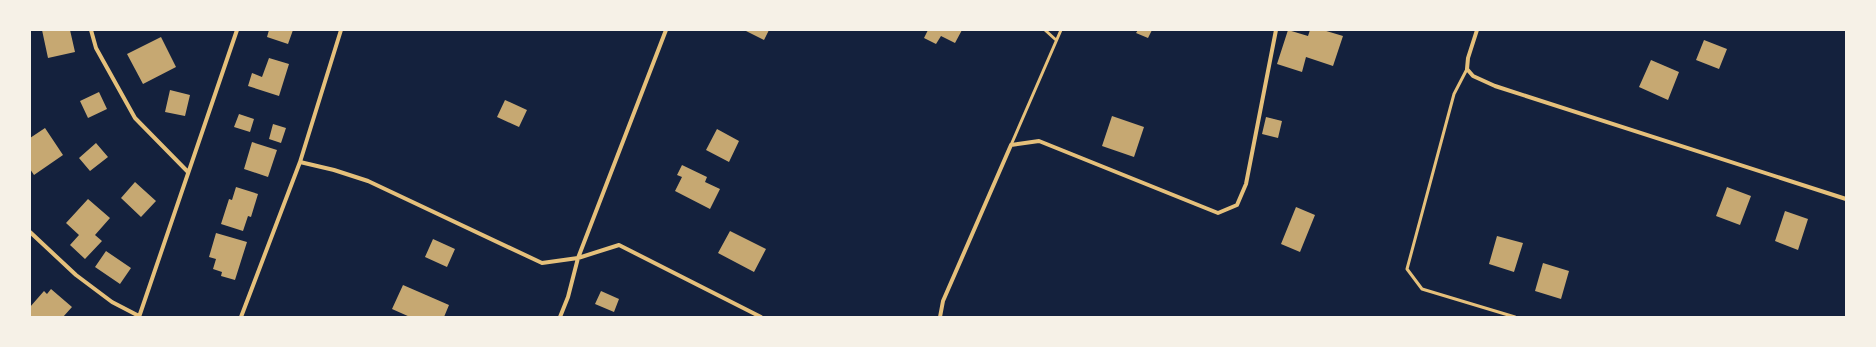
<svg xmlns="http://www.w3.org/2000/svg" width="1876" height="347" font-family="Mulish,sans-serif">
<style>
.building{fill:#c6a872}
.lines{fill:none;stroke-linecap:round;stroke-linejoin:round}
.service{stroke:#e5c07b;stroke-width:3}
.minor{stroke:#e5c07b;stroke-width:4}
</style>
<rect width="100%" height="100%" fill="#14213d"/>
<!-- building -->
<path class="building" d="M 42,30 L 70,30 L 75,52 L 48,58 Z
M 269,30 L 293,30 L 288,44 L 267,37 Z
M 744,30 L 769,30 L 764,40 Z
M 928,30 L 962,30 L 955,43 L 941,36 L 936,44 L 924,38 Z
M 1138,30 L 1152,30 L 1148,38 L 1136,33 Z
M 1288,30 L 1308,36 L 1310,30 L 1323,30 L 1343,36 L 1333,66 L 1306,57 L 1302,72 L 1277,64 Z
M 161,37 L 176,67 L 143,84 L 127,54 Z
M 1704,40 L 1727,49 L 1719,69 L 1696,60 Z
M 269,58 L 289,64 L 279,96 L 248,86 L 252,73 L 262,77 Z
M 1651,60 L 1679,72 L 1668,100 L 1639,87 Z
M 170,90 L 190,95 L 185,116 L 165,112 Z
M 99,92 L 107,109 L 88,118 L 80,101 Z
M 505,100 L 527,110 L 519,127 L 497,117 Z
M 239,114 L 254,119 L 250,132 L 234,127 Z
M 1112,116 L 1144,127 L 1134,157 L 1102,146 Z
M 1266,117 L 1282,121 L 1278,138 L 1262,134 Z
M 273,124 L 286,128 L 281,143 L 269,139 Z
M 45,128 L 63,155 L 34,175 L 30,169 L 30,138 Z
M 717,129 L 739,141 L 729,162 L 706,150 Z
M 252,142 L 277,150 L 268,177 L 244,169 Z
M 96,143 L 108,157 L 90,171 L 79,158 Z
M 682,165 L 707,177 L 705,182 L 720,189 L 710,209 L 675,191 L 682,177 L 677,175 Z
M 135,182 L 156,201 L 141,217 L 121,198 Z
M 236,187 L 258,194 L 251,217 L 248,216 L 243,231 L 221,224 L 229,199 L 232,200 Z
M 1727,187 L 1751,196 L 1740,225 L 1716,216 Z
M 88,199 L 110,218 L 95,235 L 102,241 L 85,259 L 70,245 L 79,235 L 66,223 Z
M 1296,207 L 1315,215 L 1300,252 L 1281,244 Z
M 1785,211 L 1808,219 L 1798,250 L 1775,241 Z
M 730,231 L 766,249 L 754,272 L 718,253 Z
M 216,233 L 247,242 L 235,280 L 221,276 L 222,272 L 213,269 L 216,259 L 209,257 Z
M 1497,236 L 1523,243 L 1514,272 L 1489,264 Z
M 433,239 L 455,249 L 447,267 L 425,257 Z
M 106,251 L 131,268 L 120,284 L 95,267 Z
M 1543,263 L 1569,271 L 1561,299 L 1535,291 Z
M 403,285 L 449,305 L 444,317 L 410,317 L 392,309 Z
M 51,289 L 72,307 L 63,317 L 30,317 L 30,307 L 44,291 L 47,294 Z
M 601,291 L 619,299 L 614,312 L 595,304 Z"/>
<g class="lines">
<!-- service -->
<path class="service" d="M 1045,30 L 1056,40
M 1467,69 L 1454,94 L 1407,269 L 1422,289 L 1515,317
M 1011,145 L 1061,30"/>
<!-- minor -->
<path class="minor" d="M 91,30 L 96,48 L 135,118 L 188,172
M 1477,30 L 1468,58 L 1467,69 L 1473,76 L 1495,86 L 1846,199
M 300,162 L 341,30
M 30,232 L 76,275 L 112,302 L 139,316
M 139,317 L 237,30
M 241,317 L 300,162 L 334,170 L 368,181 L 542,263 L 578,258 L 619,245 L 761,317
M 560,317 L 568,297 L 578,258 L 666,30
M 940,317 L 943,301 L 1011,145 L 1039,141 L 1218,213 L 1237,205 L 1246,184 L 1276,30"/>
</g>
<!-- border -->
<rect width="1876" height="347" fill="none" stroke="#f6f1e7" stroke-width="62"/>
</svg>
